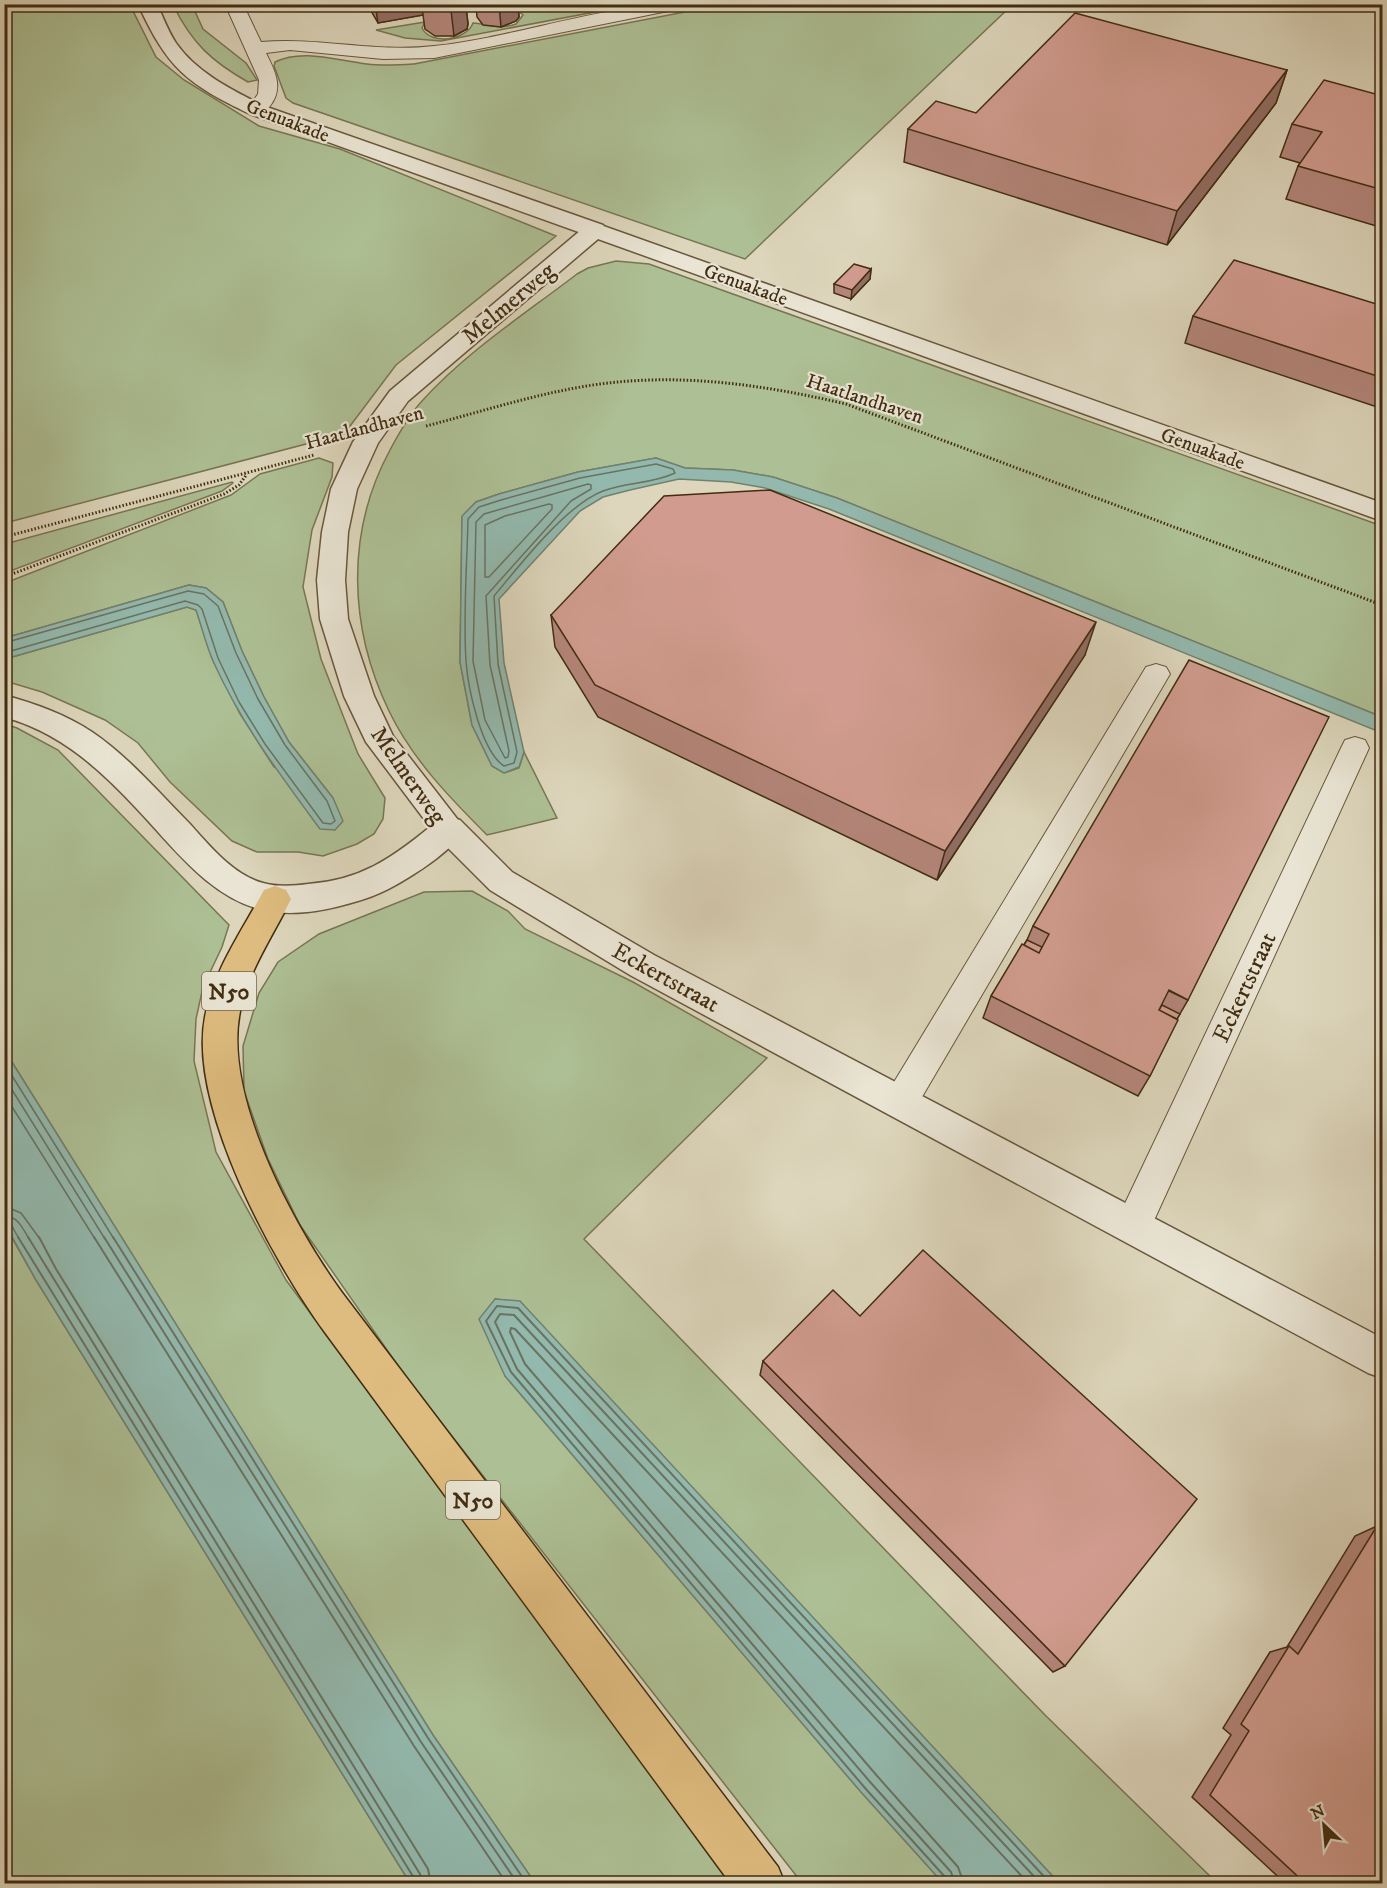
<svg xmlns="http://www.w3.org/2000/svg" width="1387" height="1888" font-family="'IM FELL DW Pica',serif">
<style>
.green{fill:#adbf94;stroke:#787652;stroke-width:1.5}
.water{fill:#93b9ae;stroke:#73816f;stroke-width:1.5}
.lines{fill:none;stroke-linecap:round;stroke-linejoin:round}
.shore-far1{stroke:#6a7360;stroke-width:1.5}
.shore{stroke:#6a7360;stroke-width:2}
.service-casing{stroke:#69573c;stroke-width:2}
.minor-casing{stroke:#69573c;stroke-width:3}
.tertiary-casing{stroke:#69573c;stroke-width:3}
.trunk-casing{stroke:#422d11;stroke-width:3}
.path{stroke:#422d11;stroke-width:3;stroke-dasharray:1.5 2;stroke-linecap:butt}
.service{fill:#e9e4d3;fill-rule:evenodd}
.minor{fill:#e9e4d3;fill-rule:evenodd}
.tertiary{fill:#e9e4d3;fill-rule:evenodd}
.trunk{fill:#debb7e;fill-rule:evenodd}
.wall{fill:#b4867b;stroke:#422d11;stroke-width:1.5}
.shaded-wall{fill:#926d64;stroke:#422d11;stroke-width:1.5}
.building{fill:#d19c8f;stroke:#422d11;stroke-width:1.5}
.labels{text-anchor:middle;stroke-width:4.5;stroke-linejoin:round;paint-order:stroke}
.far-street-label{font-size:20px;fill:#422d11;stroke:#e9e4d3}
.shield{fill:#e9e4d3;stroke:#74644b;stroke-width:1.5}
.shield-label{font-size:22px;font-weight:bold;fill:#422d11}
.street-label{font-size:24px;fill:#422d11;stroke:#e9e4d3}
</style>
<rect width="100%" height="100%" fill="#ddd6bc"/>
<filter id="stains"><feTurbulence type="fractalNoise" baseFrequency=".00333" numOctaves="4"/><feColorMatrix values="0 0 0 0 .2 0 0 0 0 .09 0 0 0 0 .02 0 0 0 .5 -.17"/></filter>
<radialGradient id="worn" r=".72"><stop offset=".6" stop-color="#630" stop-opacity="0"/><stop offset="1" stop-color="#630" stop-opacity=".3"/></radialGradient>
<!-- green -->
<path class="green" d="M 5,4 L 130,5 L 156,57 L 184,80 L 259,126 L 340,149 L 556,236 L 396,365 L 344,434 L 5,523 Z
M 173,5 L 192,5 L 203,29 L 246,63 L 257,80 L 248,82 C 211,61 192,43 173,5 Z
M 514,5 L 632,5 L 441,41 L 405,38 L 376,30 L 425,22 L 422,28 C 431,46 467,40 473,23 C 488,24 499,30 516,24 L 523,15 L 515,8 Z
M 721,5 L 1027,5 L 1010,7 L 745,259 L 293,103 L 286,98 L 274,66 L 275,62 C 303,48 338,61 367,64 C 383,66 398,65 414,64 Z
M 616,261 L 649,264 L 1382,526 L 1382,717 L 837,498 L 773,477 L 733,470 L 685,468 L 656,458 L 578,472 L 499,494 L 476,502 L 462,517 L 460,662 L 472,725 L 492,766 L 504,773 L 519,768 L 524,752 L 557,818 L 487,835 C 450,798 412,759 389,711 C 349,628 345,533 390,450 C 399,433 409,415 422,401 C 466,352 525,314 577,274 L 588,268 Z
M 319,458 L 333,463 L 332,477 L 312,530 L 303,587 L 321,659 L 358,754 L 385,798 L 383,819 L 374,834 L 357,844 L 323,856 L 298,852 L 257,852 L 232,841 L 170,782 L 138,743 L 105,720 L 42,692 L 5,681 L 5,659 L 187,607 L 196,610 L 213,661 L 240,714 L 274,767 L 333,798 L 289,742 L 264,697 L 242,651 L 223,602 L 206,588 L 189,585 L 5,638 L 5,583 L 231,495 L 260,474 Z
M 232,482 L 233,483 L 222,491 L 5,573 L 5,544 Z
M 5,724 L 17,728 L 58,750 L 229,925 L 222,947 L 203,987 L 196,1019 L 194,1061 L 216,1152 L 286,1280 L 730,1883 L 535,1883 L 433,1735 L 5,1051 Z
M 472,891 L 508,911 L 525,929 L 633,982 L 767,1058 L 584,1239 L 1045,1715 L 1217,1883 L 1059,1883 L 520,1302 L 495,1299 L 505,1376 L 861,1792 L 943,1883 L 802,1883 L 408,1380 L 300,1225 L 268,1159 L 244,1091 L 243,1046 L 259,993 L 278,962 L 319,934 L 424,892 Z
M 4,1224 L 36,1280 L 410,1883 L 5,1883 Z"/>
<!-- water -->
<path class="water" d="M 656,458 L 685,468 L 733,470 L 773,477 L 837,498 L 1382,717 L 1382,733 L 829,509 L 765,488 L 731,482 L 679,479 L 630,490 L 603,497 L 580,511 L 499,599 L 504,663 L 524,752 L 519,767 L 504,773 L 492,766 L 472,725 L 460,662 L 462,516 L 476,502 L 499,494 L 578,472 Z
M 189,585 L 206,588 L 223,602 L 242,651 L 264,697 L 289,742 L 333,798 L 343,821 L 335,830 L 320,829 C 281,776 241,723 214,663 C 206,646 202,627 196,610 L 187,607 L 5,659 L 5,638 Z
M 5,1051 L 433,1735 L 535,1883 L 410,1883 L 36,1280 L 5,1224 Z
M 495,1299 L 520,1301 L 1059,1883 L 943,1883 L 861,1792 L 505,1376 L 479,1319 Z"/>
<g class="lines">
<!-- shore-far1 -->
<path class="shore-far1" d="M 656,464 L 673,469 L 675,473 C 652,484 627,482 603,491 C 566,505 520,565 494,596 L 498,664 L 517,752 L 514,763 L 504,766 C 481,751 468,688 466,661 C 463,614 467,566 468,519 L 479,507 L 501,500 L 580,478 Z
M 588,484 L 591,485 L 591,489 L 571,501 L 486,596 L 490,665 L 509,751 L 508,757 L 505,758 L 485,720 L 473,661 L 476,522 L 484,514 Z
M 549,504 L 552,505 L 552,509 L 489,577 L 485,577 L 485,525 L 505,516 Z
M 4,643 L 188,591 L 204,594 L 218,606 L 236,653 L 258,699 L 285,745 L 327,801 L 335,821 L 331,824 L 323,823 L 265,744 L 239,702 L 218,658 L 202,609 L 198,605 L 185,601 L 4,653
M 4,1063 L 114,1239
M 4,1077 L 105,1239
M 4,1094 L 95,1239
M 4,1206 L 21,1213 L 40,1239
M 4,1215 C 18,1217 22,1227 29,1239
M 4,1223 L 12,1226 L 19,1239"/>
<!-- shore -->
<path class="shore" d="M 18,1237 L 414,1878 L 415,1884
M 28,1237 L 420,1874 L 422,1884
M 39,1237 L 56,1269 L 428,1869 L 431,1884
M 94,1237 L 414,1746 L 507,1884
M 104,1237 L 421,1742 L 518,1884
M 113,1237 L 428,1738 L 527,1884
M 947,1884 L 945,1877 L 865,1788 L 511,1372 L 486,1321 L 497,1306 L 518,1308 L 1051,1884
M 955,1884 L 951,1872 L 871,1783 L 517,1369 L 495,1322 L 500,1314 L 514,1315 L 1041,1884
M 964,1884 L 958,1867 L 878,1777 L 525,1364 L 510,1332 L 511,1328 L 515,1329 L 1029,1884"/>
<!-- service casing -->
<g class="service-casing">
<path id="service" d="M 225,4 L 243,4 L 261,42 C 320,37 377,53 434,46 C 519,37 601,4 686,4 L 678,9 L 434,58 L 383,59 L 290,50 L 266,53 C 275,71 284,88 270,106 C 264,114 260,117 250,114 L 247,110 L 258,94 L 259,80 Z
M 1156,664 L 1166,667 L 1170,674 L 912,1114 L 900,1118 L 888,1114 L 883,1103 L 888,1092 L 1146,667 Z
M 1355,737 L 1365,740 L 1369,748 L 1146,1238 L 1133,1243 L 1120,1238 L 1115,1226 L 1120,1214 L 1341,748 L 1345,740 Z"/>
</g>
<!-- minor casing -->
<g class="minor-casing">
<path id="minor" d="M 138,4 L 157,4 C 163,17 168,31 176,43 C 197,73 232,90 264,106 L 603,225 L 606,230 L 603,235 L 595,237 L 587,235 L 250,114 C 186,83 168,69 138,4 Z
M 449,817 L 460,820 L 512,872 L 654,955 L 1382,1338 L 1382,1378 L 1368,1373 L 630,975 L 490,890 L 438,838 L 433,829 L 438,820 Z"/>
</g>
<!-- tertiary casing -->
<g class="tertiary-casing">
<path id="tertiary" d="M 595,223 L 1382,503 L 1382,521 L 598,239 L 408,401 L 378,443 L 357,489 L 348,532 L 345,580 L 348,619 L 374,696 L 393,736 L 465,829 C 452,853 396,888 370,897 C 338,908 301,917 267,911 C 211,900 174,848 137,809 C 99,768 59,732 4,717 L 4,695 C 36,704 65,714 92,732 C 129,757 158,792 189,823 C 209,845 233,875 263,883 C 277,887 294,886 308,884 C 360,880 391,859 430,827 L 366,742 L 344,696 L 320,619 L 317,580 L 322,532 L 331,489 L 353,442 L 390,391 L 587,225 Z"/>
</g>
<!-- trunk casing -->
<g class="trunk-casing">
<path id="trunk" d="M 275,886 L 286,890 L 291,899 C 274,934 250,968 241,1007 C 220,1092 294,1227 343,1294 L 778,1867 L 785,1884 L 731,1884 L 324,1331 C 273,1261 188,1106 205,1017 C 213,971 242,931 264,890 Z"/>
</g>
<!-- path -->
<path class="path" d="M 426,426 C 484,411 541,392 600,384 C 683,373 765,385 846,404 L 1382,605
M 4,537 L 314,455
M 4,577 L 224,494 L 239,485 L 247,474"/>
<!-- service -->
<use href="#service" class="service"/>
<!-- minor -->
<use href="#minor" class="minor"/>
<!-- tertiary -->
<use href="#tertiary" class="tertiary"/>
<!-- trunk -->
<use href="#trunk" class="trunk"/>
</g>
<!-- wall -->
<path class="wall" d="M 367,4 L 518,4 L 519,17 L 516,21 L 501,27 L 483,25 L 477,17 L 476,5 L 466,7 L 468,24 L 467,29 L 454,36 L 435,36 L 425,29 L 423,15 L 378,23 Z
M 1287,70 L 1276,103 L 1167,245 L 904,162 L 908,129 L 976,113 Z
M 1383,96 L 1383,228 L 1286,199 L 1298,166 L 1300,163 L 1280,157 L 1292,124 Z
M 871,269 L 870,279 L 851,299 L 834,293 L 834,284 Z
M 1383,306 L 1383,409 L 1185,343 L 1193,316 Z
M 551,615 L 1085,655 L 937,880 L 598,717 L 555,647 Z
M 1033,926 L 1188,1000 L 1177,1019 L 1150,1076 L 1138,1096 L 983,1018 L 991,996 L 1027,940 Z
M 763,1361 L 1065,1666 L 1053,1672 L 760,1375 Z
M 1377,1526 L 1383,1884 L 1286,1884 L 1192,1797 L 1231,1735 L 1223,1728 L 1270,1652 L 1287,1647 L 1355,1536 Z"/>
<!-- shaded-wall -->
<path class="shaded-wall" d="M 375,4 L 422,4 L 423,15 L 378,23 Z
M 423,4 L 476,4 L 466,7 L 468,24 L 467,29 L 454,36 L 451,10 Z
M 499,4 L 518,4 L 519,17 L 516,21 L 501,27 Z
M 1287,70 L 1276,103 L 1167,245 L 1177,211 Z
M 871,269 L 870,279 L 851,299 L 852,290 Z
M 1096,622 L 1085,655 L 937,880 L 945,851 Z"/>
<!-- building -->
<path class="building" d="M 423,4 L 461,4 L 451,10 L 432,10 Z
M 1075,13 L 1287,70 L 1177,211 L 908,129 L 936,101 L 976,113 Z
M 1324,80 L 1383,96 L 1383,190 L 1298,166 L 1322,132 L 1292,124 Z
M 1234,260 L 1383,306 L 1383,378 L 1193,316 Z
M 854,264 L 871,269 L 852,290 L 834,284 Z
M 770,490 L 1096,622 L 945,851 L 595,685 L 551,615 L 664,496 Z
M 1189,660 L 1329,717 L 1188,1000 L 1169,990 L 1159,1010 L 1178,1020 L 1150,1076 L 991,996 L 1022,944 L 1039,953 L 1049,934 L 1033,926 Z
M 1027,940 L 1042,947 L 1039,953 L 1024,945 Z
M 1162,1005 L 1180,1014 L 1177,1019 L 1159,1010 Z
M 923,1250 L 1197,1499 L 1065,1666 L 763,1361 L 833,1290 L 860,1316 Z
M 1377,1526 L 1383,1531 L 1383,1884 L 1306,1884 L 1210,1795 L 1249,1731 L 1241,1724 L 1289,1646 L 1298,1654 Z"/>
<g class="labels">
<!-- far-street labels -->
<g class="far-street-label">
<text transform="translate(288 120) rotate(21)" y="7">Genuakade</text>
<text transform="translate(746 284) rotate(20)" y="7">Genuakade</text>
<text transform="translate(865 398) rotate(18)" y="7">Haatlandhaven</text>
<text transform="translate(364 427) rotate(-15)" y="7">Haatlandhaven</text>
<text transform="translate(1203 448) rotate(20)" y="7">Genuakade</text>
</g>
<!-- shield labels -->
<g class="shield">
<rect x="202" y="972" width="54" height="38" rx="4.5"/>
<rect x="446" y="1481" width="54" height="38" rx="4.5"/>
</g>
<g class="shield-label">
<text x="229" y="999">N50</text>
<text x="473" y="1508">N50</text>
</g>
<!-- street labels -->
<g class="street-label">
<text transform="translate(508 303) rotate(-40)" y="8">Melmerweg</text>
<text transform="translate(409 775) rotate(55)" y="8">Melmerweg</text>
<text transform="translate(666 977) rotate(29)" y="8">Eckertstraat</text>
<text transform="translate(1244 987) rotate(-65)" y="8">Eckertstraat</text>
</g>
</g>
<!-- margin -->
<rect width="1387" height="1888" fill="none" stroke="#ddd6bc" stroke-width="24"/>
<rect x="6" y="6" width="1375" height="1876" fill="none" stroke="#422d11" stroke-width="3"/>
<rect x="12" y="12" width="1363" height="1864" fill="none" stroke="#422d11" stroke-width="1.5"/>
<!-- north arrow -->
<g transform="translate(1324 1825) rotate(334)" stroke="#e9e4d3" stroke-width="4.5" paint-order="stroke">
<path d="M0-4.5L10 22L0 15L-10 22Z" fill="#422d11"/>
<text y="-9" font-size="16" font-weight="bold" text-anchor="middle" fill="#422d11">N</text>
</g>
<rect width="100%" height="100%" filter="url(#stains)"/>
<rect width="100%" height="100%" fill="url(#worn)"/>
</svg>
